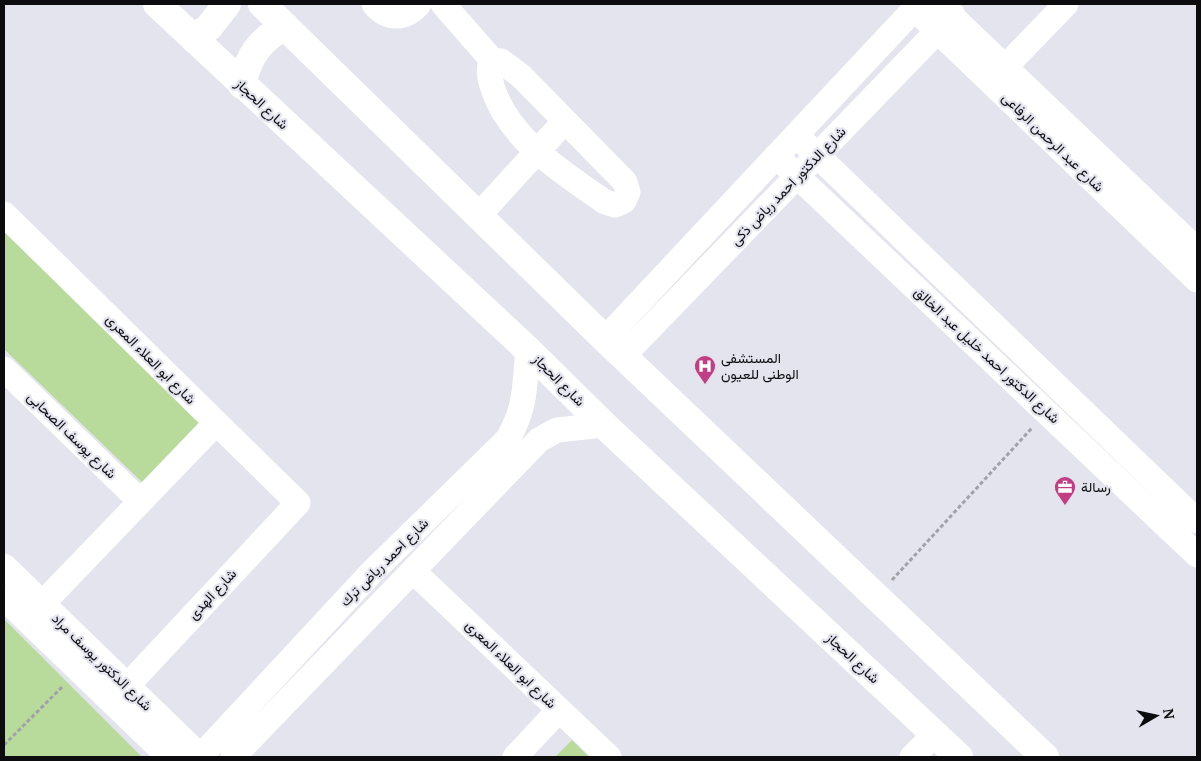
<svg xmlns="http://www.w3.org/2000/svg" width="1201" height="761" font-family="'PT Serif',Vazirmatn,serif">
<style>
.green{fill:#b8da9b}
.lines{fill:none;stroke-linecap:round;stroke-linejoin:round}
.path{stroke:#a1a1a9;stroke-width:3;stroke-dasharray:4 2.5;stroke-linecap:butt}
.minor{stroke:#fff;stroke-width:25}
.major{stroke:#fff;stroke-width:28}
.labels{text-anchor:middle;stroke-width:4.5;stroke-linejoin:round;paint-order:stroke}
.street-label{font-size:14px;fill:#0c0c0f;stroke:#e3e4ee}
.poi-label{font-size:14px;fill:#0c0c0f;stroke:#e3e4ee;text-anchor:start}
</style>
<rect width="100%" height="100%" fill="#e3e4ee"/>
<!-- green -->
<path class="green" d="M 4,232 L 204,424 L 146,486 L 4,349 Z
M 4,619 L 142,757 L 4,757 Z
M 572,740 L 589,757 L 555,757 Z"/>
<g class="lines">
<!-- path -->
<path class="path" d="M 892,580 L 1032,428
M 4,745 L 63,686"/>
<!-- minor -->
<path class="minor" d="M 374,4 C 388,21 406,19 419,4
M 443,4 L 492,60
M 939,4 L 1197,250
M 925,19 L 1197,280
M 492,60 L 501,61 L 521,76 L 625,182 L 628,192 L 624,201 L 615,205 L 605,202 C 562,172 508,139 492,86 C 490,78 487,69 492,60 Z
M 1006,66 L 1066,4
M 796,135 L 1197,521
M 776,156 L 1197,555
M 4,214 L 298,503 L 127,686
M 479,215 L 565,121
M 605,339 L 919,4
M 623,356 L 953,15
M 4,369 L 140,501
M 4,566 L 201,757
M 413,571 L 609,757
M 4,598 L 169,757
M 42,604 L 216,423
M 200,757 L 371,573 L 507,440 C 527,407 524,386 528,350
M 233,757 L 539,440 L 557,430 L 604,425
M 515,757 L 559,710
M 912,757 L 935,734"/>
<!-- major -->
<path class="major" d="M 157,4 L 528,350 L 604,425 L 959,757
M 262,4 L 605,339 L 1045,757
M 194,39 L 209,27 L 227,4
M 242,85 C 248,56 260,40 285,26"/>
</g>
<!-- icons -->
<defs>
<g id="hospital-pin" transform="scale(1.125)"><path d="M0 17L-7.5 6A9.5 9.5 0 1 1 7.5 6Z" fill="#c13e84" stroke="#e3e4ee"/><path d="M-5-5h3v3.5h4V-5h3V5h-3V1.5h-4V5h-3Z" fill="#fff"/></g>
<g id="office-pin" transform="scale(1.125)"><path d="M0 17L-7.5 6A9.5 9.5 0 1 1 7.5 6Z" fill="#c13e84" stroke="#e3e4ee"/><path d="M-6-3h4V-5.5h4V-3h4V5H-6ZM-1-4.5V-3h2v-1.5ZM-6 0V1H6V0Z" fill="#fff"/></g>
</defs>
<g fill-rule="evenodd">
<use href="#hospital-pin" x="705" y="366"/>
<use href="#office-pin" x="1065" y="487"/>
</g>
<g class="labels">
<!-- street labels -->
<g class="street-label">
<text transform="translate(262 104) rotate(43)" y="5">شارع الحجاز</text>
<text transform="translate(1053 142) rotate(44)" y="5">شارع عبد الرحمن الرفاعى</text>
<text transform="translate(788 186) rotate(-46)" y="5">شارع الدكتور احمد رياض ذكى</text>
<text transform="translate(987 355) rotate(43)" y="5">شارع الدكتور احمد خليل عبد الخالق</text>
<text transform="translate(151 359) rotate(45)" y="5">شارع ابو العلاء المعرى</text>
<text transform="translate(559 380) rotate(45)" y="5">شارع الحجاز</text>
<text transform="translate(72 435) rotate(44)" y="5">شارع يوسف الصحابى</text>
<text transform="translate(384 562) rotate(-45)" y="5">شارع احمد رياض ترك</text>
<text transform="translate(212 594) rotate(-47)" y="5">شارع الهدى</text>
<text transform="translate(853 658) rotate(43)" y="5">شارع الحجاز</text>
<text transform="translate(102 662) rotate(44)" y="5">شارع الدكتور يوسف مراد</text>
<text transform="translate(511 664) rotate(44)" y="5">شارع ابو العلاء المعرى</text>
</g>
<!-- poi labels -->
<g class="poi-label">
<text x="721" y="363">المستشفى<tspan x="721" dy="16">الوطنى للعيون</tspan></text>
<text x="1081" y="492">رسالة</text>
</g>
</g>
<!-- border -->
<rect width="1201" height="761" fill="none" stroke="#0c0c0f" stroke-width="10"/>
<!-- north arrow -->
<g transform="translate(1156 716) rotate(81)" stroke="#e3e4ee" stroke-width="4" paint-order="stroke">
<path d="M0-4L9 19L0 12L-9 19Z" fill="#0c0c0f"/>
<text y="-8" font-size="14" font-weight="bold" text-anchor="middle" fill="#0c0c0f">N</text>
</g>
</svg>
